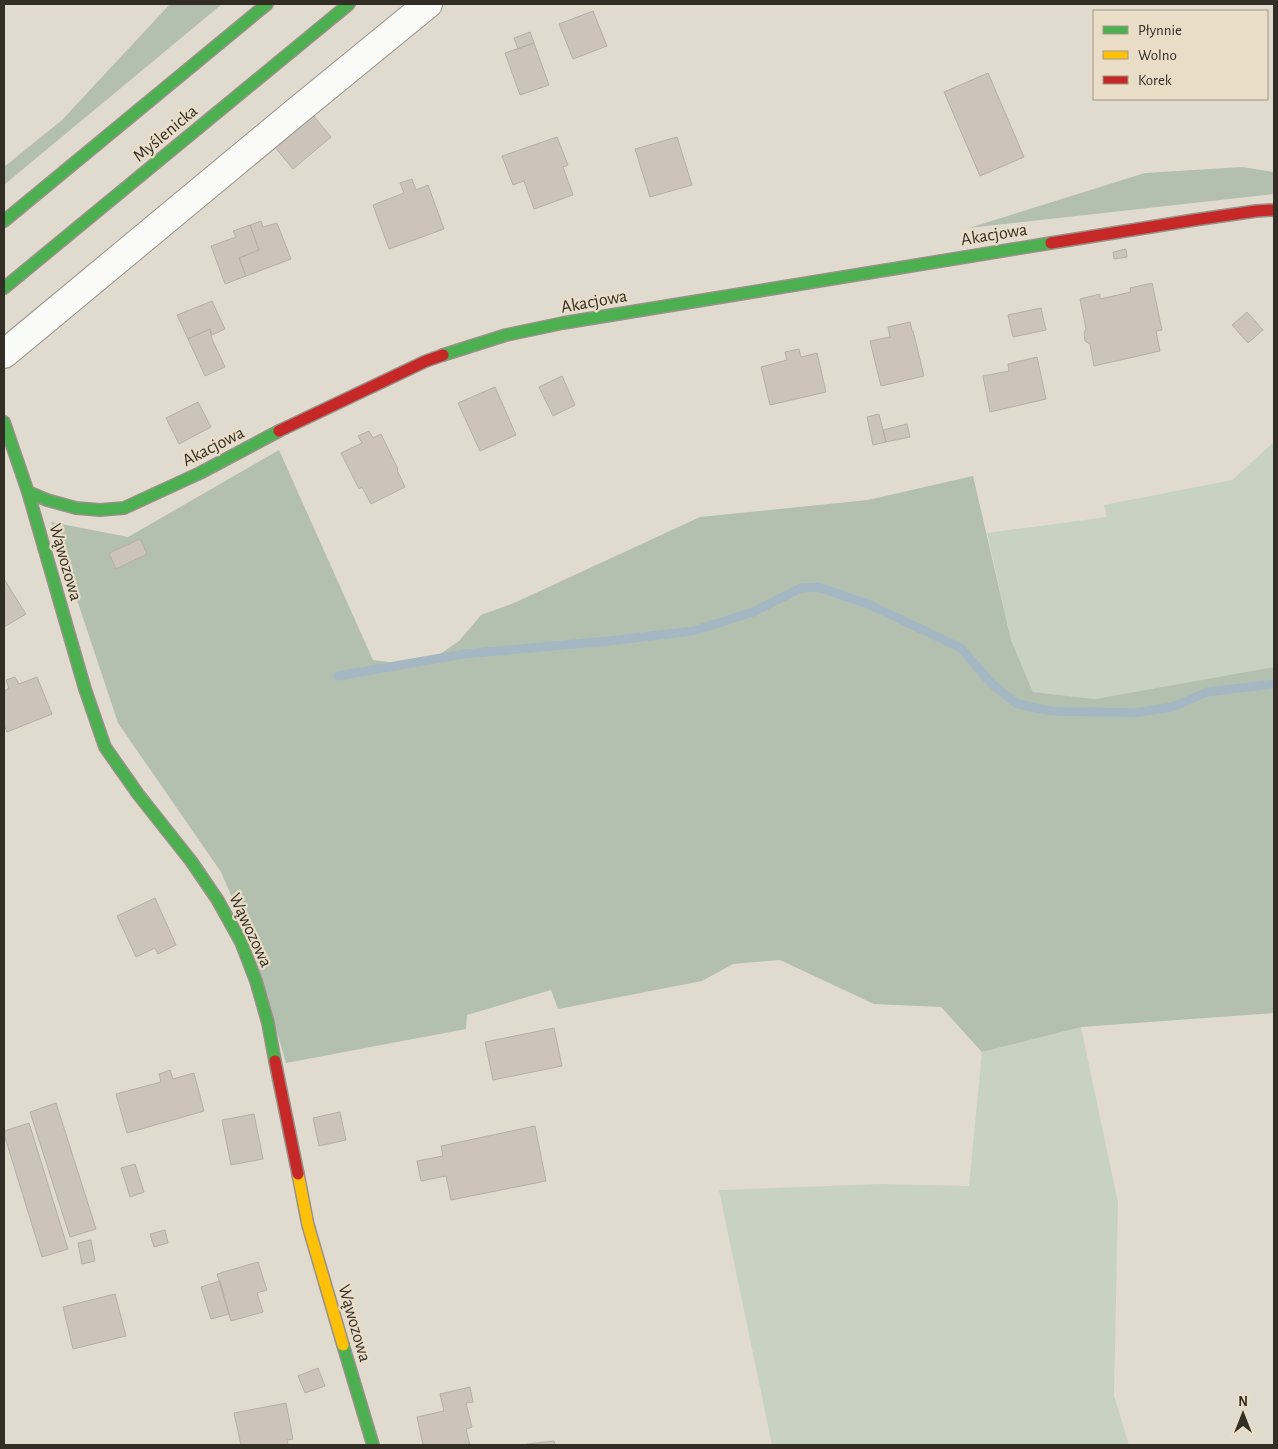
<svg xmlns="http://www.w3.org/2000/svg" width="1278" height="1449" font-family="'Alegreya Sans',sans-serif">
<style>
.green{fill:#c7d2c2}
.forest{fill:#b3c0af}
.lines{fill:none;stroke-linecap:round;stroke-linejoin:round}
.stream{stroke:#a5b7c2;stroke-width:9}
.building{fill:#ccc4ba;stroke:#b5afa6}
.street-casing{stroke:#979289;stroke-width:30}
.fast-casing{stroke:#979289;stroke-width:14}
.slow-casing{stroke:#979289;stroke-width:14}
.jam-casing{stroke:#979289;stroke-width:14}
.street{stroke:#fafaf8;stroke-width:28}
.fast{stroke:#4caf50;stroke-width:11}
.slow{stroke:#ffc107;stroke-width:11}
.jam{stroke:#c62828;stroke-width:11}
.labels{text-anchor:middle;stroke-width:4.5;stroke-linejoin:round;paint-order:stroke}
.street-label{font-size:18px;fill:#322d25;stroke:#e9ddc7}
</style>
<rect width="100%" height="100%" fill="#e1dbcf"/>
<!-- green -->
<path class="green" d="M 1274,442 L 1274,667 L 1095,699 L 1033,692 L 1011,640 L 987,533 L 1107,517 L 1104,505 L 1232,480 Z
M 1081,1027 L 1118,1203 L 1114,1396 L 1129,1445 L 772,1445 L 719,1190 L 879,1184 L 969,1186 L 982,1052 Z"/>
<!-- forest -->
<path class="forest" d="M 170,4 L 222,4 L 4,185 L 4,167 L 62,120 Z
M 1242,167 L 1274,172 L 1274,194 L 969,228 L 1145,173 Z
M 279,450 L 373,660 L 404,664 L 433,659 L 459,641 L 481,615 L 514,603 L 700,517 L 868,500 L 973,476 L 1011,640 L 1033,692 L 1095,699 L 1274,667 L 1274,1013 L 1081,1027 L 982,1052 L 941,1007 L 874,1004 L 780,960 L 733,964 L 702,981 L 558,1009 L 551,990 L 467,1015 L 466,1029 L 286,1063 L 251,942 L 221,872 L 118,723 L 51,522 L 128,537 Z"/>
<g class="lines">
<!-- stream -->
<path class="stream" d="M 338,676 L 464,654 L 609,641 L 693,631 L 753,612 L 801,588 L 818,587 L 868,604 L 961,648 L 991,683 L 1017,704 L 1051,711 L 1134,713 L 1173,707 L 1207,692 L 1274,684"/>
</g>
<!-- building -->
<path class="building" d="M 593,11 L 607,46 L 573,59 L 559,24 Z
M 530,32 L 534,43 L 518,49 L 514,38 Z
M 534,43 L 549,85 L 520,95 L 505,53 Z
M 988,73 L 1024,157 L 980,176 L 944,92 Z
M 312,114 L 331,137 L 293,169 L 274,146 Z
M 557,137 L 568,165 L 563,167 L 573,195 L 534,209 L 524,181 L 513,185 L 502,156 Z
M 677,137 L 692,185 L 650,197 L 635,149 Z
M 412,179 L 416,190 L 428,185 L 444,229 L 389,249 L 373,205 L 404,193 L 400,183 Z
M 261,221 L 263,227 L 277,223 L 291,259 L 246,276 L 239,258 L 259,250 L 250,225 Z
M 250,225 L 259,250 L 239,258 L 246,276 L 225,284 L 211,246 L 236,237 L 233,231 Z
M 1126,249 L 1127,257 L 1114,259 L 1113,252 Z
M 1152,283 L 1162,330 L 1156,331 L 1160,351 L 1094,366 L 1090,344 L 1085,341 L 1084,333 L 1086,329 L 1080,299 L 1100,294 L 1100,299 L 1131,292 L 1130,288 Z
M 212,301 L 225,329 L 212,335 L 210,329 L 188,339 L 177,315 Z
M 1041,308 L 1046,330 L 1013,337 L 1008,315 Z
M 1247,312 L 1263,330 L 1248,343 L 1232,325 Z
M 910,322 L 912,331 L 913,331 L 924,376 L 881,386 L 870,341 L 890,337 L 888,327 Z
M 210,329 L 212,339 L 225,367 L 205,376 L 188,339 Z
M 799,349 L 801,357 L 817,353 L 826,392 L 770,405 L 761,367 L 787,360 L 785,352 Z
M 1037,357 L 1046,399 L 990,412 L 983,376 L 1009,371 L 1008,364 Z
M 562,376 L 575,405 L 553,416 L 539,387 Z
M 495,387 L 516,435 L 480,451 L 458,403 Z
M 198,402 L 211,427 L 179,444 L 166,418 Z
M 879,414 L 886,442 L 873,445 L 867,417 Z
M 907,424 L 910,437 L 886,442 L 883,430 Z
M 369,431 L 373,438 L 381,434 L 398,469 L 397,470 L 405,487 L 371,504 L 362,487 L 359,489 L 341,453 L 362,443 L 358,436 Z
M 140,539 L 147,554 L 116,569 L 109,553 Z
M 4,579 L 26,614 L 4,627 Z
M 15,677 L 19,684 L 37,677 L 52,714 L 7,732 L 4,725 L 4,691 L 9,688 L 6,680 Z
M 155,898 L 176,945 L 158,954 L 155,948 L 136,957 L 117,916 Z
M 554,1028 L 562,1066 L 493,1080 L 485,1042 Z
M 170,1070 L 173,1079 L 194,1073 L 204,1111 L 127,1133 L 116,1094 L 161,1082 L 159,1074 Z
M 56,1103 L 96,1229 L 70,1237 L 30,1112 Z
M 340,1112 L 346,1140 L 319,1146 L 313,1118 Z
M 254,1114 L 263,1159 L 231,1165 L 222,1120 Z
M 29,1123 L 68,1249 L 42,1257 L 4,1134 L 4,1131 Z
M 535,1126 L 546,1181 L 451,1200 L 446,1176 L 421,1181 L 417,1161 L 443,1156 L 441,1146 Z
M 135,1164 L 144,1192 L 130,1197 L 121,1168 Z
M 165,1230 L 168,1243 L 154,1247 L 150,1234 Z
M 91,1240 L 95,1261 L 82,1264 L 78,1243 Z
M 258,1262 L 267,1290 L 257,1293 L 263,1312 L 231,1321 L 217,1274 Z
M 220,1281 L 229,1314 L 211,1319 L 201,1287 Z
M 115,1294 L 126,1336 L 73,1349 L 63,1307 Z
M 318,1368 L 325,1386 L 305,1393 L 298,1376 Z
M 470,1387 L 473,1402 L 466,1403 L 472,1427 L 466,1429 L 470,1445 L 423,1445 L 417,1417 L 444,1411 L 440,1394 Z
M 286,1403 L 293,1439 L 287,1440 L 288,1445 L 241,1445 L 234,1413 Z
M 554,1441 L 555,1445 L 527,1445 L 527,1444 Z"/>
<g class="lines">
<!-- street casing -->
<g class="street-casing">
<path id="street" d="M 4,354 L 297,111 L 428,4"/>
</g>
<!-- fast casing -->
<g class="fast-casing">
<path id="fast" d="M 4,221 L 267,4
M 4,288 L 349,4
M 443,355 L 506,335 L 563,323 L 1051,243
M 4,422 L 28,492 L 47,500 L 76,508 L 100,510 L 124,508 L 200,473 L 279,431
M 28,492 L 85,689 L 105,747 L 138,794 L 191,861 L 217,899 L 241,942 L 256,981 L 268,1023 L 275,1061
M 343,1345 L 373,1445"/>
</g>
<!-- slow casing -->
<g class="slow-casing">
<path id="slow" d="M 298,1174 L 308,1225 L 343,1345"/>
</g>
<!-- jam casing -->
<g class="jam-casing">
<path id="jam" d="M 1051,243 L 1194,220 L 1256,211 L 1274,210
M 279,431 L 426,361 L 443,355
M 275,1061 L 298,1174"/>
</g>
<!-- street -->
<use href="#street" class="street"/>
<!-- fast -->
<use href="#fast" class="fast"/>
<!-- slow -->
<use href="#slow" class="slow"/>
<!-- jam -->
<use href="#jam" class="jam"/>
</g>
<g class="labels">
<!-- street labels -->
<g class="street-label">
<text transform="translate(165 133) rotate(-40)" y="6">Myślenicka</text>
<text transform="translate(994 234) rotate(-9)" y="6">Akacjowa</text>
<text transform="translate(594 301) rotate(-10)" y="6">Akacjowa</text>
<text transform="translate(213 446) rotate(-27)" y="6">Akacjowa</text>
<text transform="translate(66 562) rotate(74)" y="6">Wąwozowa</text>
<text transform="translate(251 930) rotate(65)" y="6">Wąwozowa</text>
<text transform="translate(355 1323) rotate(74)" y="6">Wąwozowa</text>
</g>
</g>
<!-- border -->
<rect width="1278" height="1449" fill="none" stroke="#322d25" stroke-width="10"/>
<!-- legend -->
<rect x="1093" y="10" width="175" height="90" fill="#e9ddc7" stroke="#a09786"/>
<rect x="1103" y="26" width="25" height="8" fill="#4caf50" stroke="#a09786"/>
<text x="1138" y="35" font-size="15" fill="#322d25">Płynnie</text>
<rect x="1103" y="51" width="25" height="8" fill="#ffc107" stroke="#a09786"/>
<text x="1138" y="60" font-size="15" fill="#322d25">Wolno</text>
<rect x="1103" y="76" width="25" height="8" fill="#c62828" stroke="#a09786"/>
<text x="1138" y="85" font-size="15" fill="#322d25">Korek</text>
<!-- north arrow -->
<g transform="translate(1243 1414)" stroke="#e9ddc7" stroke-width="4" paint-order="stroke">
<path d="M0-4L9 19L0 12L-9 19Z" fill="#322d25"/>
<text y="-8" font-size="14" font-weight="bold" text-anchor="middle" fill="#322d25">N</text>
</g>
</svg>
